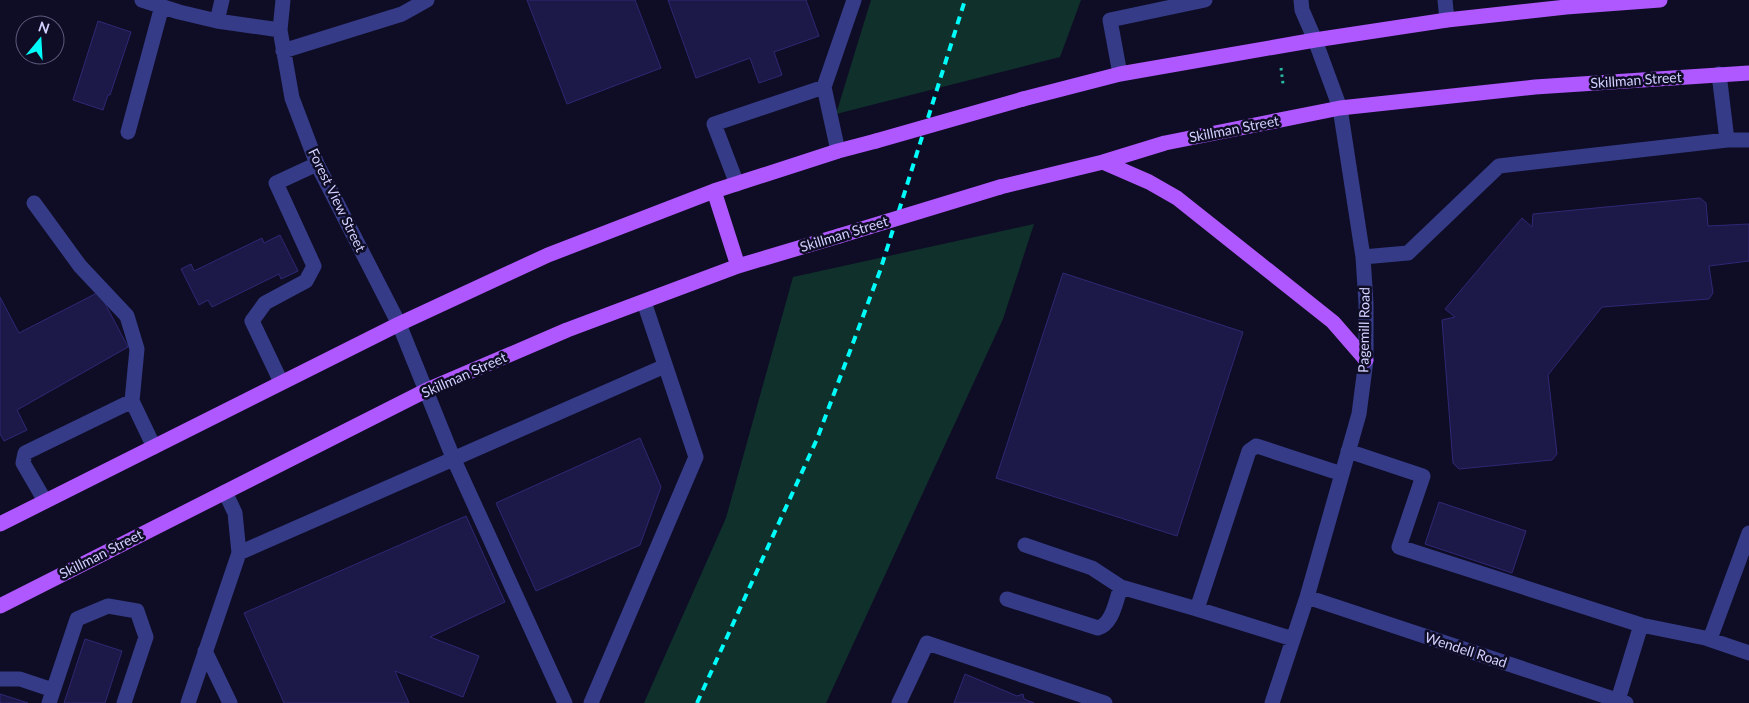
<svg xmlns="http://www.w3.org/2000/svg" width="1749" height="703" font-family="Lato,sans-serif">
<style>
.green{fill:#10302b}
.building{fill:#1c1847;stroke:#2f2875}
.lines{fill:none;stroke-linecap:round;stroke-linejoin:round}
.path{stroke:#27bda4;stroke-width:3;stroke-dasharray:2.5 4;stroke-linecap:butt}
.minor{stroke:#353b87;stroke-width:15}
.major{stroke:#af58ff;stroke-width:15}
.rail{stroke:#00fcfa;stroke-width:4;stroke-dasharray:8 6;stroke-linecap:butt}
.major-bridge{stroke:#af58ff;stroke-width:15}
.labels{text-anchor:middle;stroke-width:5;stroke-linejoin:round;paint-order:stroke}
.street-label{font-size:14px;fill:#d2d1ff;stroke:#0f0d25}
</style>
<rect width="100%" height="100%" fill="#0f0d25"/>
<!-- green -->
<path class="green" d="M 871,0 L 1081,0 L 1060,57 L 836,114 Z
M 1034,224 L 1003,319 L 826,703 L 644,703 L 726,518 L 793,277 Z"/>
<!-- building -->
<path class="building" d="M 527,0 L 635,0 L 661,68 L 567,104 Z
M 668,0 L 806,0 L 819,36 L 774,52 L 782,75 L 759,83 L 750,58 L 696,78 Z
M 98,21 L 131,32 L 110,95 L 108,95 L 103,110 L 73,100 Z
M 1700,198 L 1706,203 L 1708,226 L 1749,224 L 1749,261 L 1709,266 L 1713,293 L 1709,299 L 1602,307 L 1548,375 L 1557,454 L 1552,460 L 1459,469 L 1453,463 L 1442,320 L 1455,317 L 1445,309 L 1522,218 L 1532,227 L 1533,214 Z
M 280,235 L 298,271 L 281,279 L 279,274 L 212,307 L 208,300 L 199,305 L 181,269 L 191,264 L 194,271 L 262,238 L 264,243 Z
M 1063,273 L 1243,332 L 1177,536 L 996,478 Z
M 99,292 L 128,347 L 17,410 L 27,430 L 4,441 L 0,434 L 0,297 L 19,333 Z
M 640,438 L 661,487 L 640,545 L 536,591 L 496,503 Z
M 1439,502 L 1526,531 L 1512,573 L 1425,544 Z
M 466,516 L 505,602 L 430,637 L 479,656 L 463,697 L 395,671 L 409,703 L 284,703 L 244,613 Z
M 85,639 L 122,651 L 105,703 L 64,703 Z
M 965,674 L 1017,696 L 1023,694 L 1024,699 L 1034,703 L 954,703 Z
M 0,694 L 28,703 L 0,703 Z"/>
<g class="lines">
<!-- path -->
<path class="path" d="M 1281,68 L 1283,84"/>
<!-- minor -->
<path class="minor" d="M 142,0 L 179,12 L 217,21 L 222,0
M 283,0 L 280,30 L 292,98 L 317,164 L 399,324 L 454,460 L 565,703
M 1445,0 L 1447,20
M 217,21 L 280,30
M 283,51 L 402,14 L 427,0
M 1120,74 L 1110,20 L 1205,0
M 1719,74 L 1727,140
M 128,132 L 162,6
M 838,151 L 824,87 L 854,0
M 737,184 L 714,124 L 824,87
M 34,203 L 80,266 L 127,316 L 137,349 L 132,401 L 154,447
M 1363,257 L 1408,253 L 1499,166 L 1727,140 L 1749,140
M 281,382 L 252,321 L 265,303 L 306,281 L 314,266 L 276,183 L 317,164
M 1348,451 L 1423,476 L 1399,547 L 1641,625
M 45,501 L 23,463 L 25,453 L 132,401
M 1025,545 L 1092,568 L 1121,587 L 1197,609
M 239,553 L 665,366
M 1307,597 L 1626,703
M 1007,599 L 1098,628 C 1113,624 1116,599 1121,587
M 1293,639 L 1197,609 L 1249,451 L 1256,446 L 1260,447 L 1342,474
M 1708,639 L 1749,653
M 205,651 L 230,703
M 0,679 L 20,679 L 53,690
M 1618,700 L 1641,625 L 1710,639 L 1749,533
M 49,703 L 77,619 L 108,606 L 137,611 L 146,637 L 124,703
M 188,703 L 239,553 L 235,513 L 225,492
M 591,703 L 696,457 L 644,302
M 899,703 L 927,643 L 1105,703
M 1272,703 L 1307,597 L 1359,414 L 1366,360 L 1366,303 L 1363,257 L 1340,108 L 1315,40 L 1302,10 L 1301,0"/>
<!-- major -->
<path class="major" d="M 1023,99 L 1120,74 L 1315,40 L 1447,20 L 1566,7 L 1660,0
M 1103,162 L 1149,182 L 1177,198 L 1333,322 L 1366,360
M 1000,187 L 1103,162 L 1165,143 L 1340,108 L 1535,87 L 1749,73
M 714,191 L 738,266
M 0,524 L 399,324 L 548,255 L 714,191 L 838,151 L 876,141
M 0,606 L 427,390 L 567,330 L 738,266 L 839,236"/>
<!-- rail -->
<path class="rail" d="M 697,703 L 817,439 L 880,271 L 965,0"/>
<!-- major-bridge -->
<path class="major-bridge" d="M 876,141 L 1023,99
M 839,236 L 1000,187"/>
</g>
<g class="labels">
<!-- street labels -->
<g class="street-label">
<text transform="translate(1636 80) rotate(-4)" y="5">Skillman Street</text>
<text transform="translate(1234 129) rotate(-11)" y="5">Skillman Street</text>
<text transform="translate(337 200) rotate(64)" y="5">Forest View Street</text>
<text transform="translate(844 234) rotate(-17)" y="5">Skillman Street</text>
<text transform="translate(1364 330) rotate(-89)" y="5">Pagemill Road</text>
<text transform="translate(464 375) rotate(-24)" y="5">Skillman Street</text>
<text transform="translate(101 554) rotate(-27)" y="5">Skillman Street</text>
<text transform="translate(1466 650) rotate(18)" y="5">Wendell Road</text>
</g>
</g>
<!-- north arrow -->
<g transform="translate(40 40) rotate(18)"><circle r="24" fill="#0f0d25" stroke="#5d5b7c"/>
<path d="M0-4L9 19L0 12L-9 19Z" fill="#00fcfa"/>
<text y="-8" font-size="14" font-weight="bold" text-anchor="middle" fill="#d2d1ff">N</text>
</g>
</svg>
